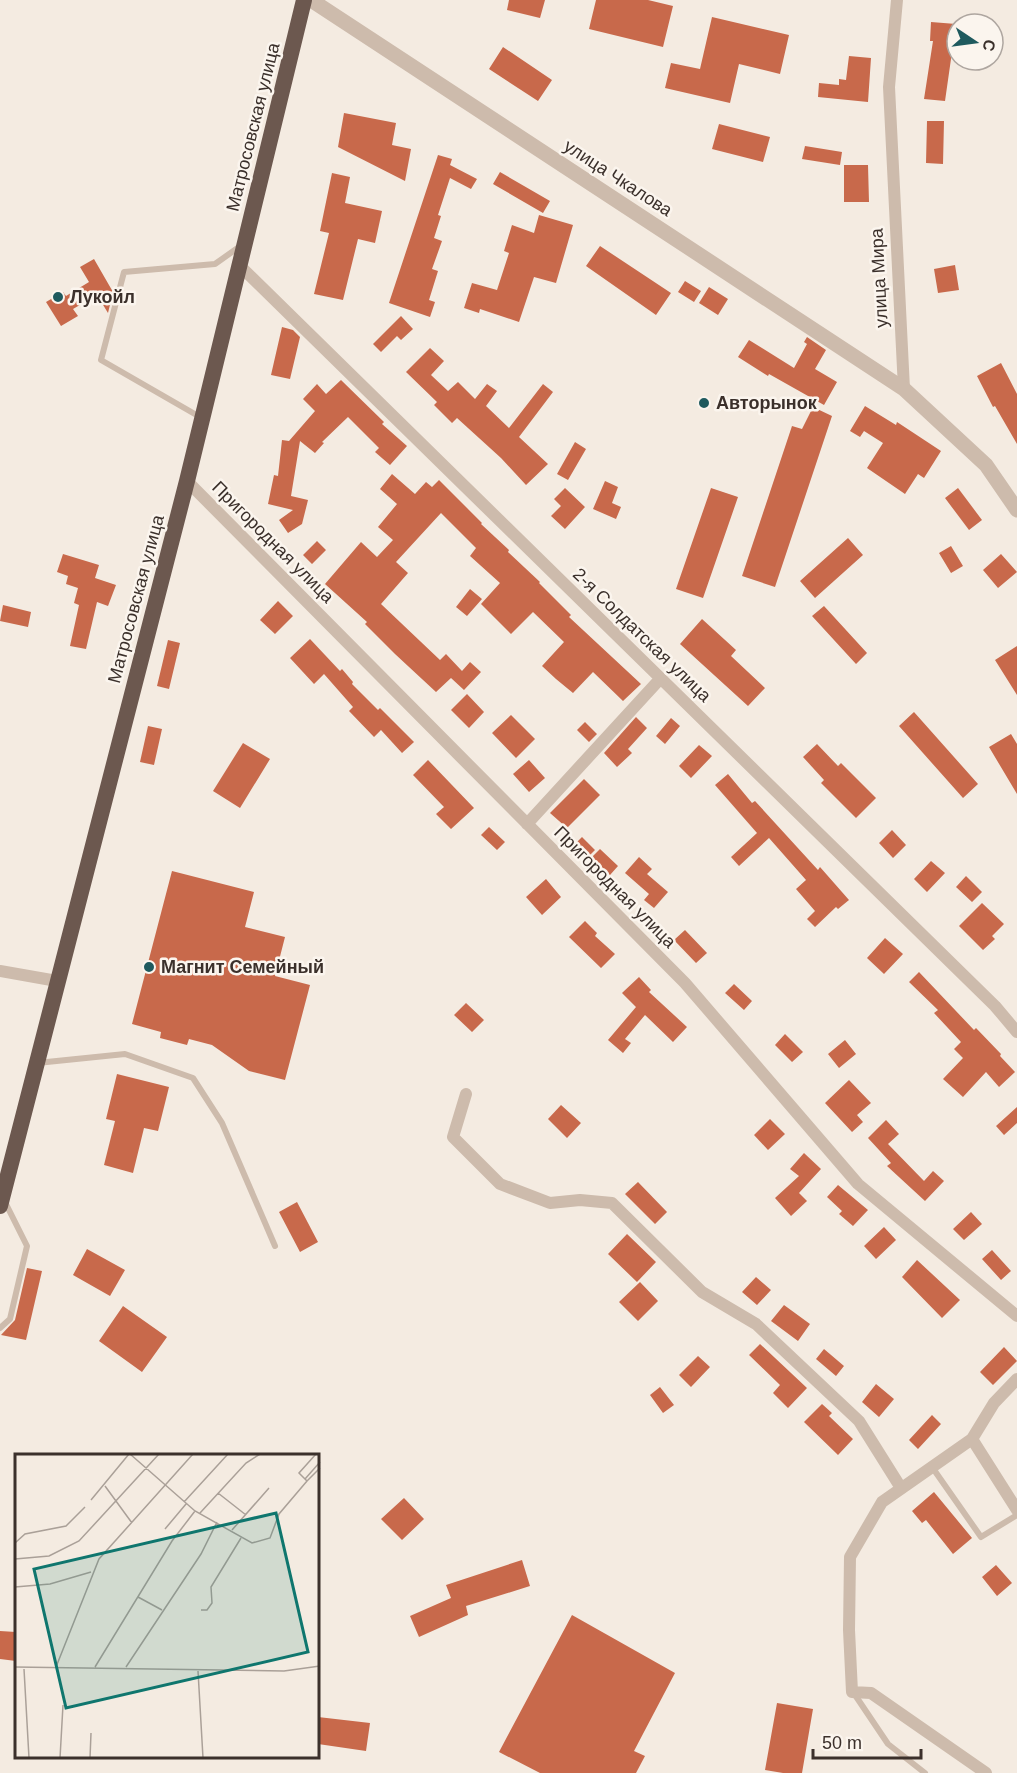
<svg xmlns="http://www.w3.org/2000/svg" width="1017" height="1773" font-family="Arial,sans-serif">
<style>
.building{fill:#c8694b}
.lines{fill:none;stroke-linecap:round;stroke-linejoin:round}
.service{stroke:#cdbbac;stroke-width:6}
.minor{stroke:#cdbbac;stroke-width:12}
.tertiary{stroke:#cdbbac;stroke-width:15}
.trunk{stroke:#6c584f;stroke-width:16}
.poi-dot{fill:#1f5a5e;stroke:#fbf5ee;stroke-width:2}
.labels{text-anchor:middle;stroke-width:5;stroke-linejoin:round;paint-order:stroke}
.street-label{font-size:18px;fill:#3b302b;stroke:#fbf5ee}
.poi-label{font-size:18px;font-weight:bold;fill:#3b302b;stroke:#fbf5ee;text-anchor:start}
.inset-road{fill:none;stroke:#aaa098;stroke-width:1.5}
.view{fill:#0f766e;fill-opacity:0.15;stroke:#0f766e;stroke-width:3}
.inset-edge{fill:none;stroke:#3b302b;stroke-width:3}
</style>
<rect width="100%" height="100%" fill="#f4ebe1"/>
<!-- building -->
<path class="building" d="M 509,0 L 545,0 L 540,18 L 507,10 Z
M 596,0 L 648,0 L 673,6 L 663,47 L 589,29 Z
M 712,17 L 789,35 L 780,74 L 739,64 L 730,103 L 665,88 L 671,63 L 700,69 Z
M 931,22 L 956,24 L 945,101 L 924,99 L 933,41 L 930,41 Z
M 503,47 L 552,80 L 538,101 L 489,69 Z
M 849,56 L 871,58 L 868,102 L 818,97 L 819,83 L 839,85 L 839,79 L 846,80 Z
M 344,113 L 396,123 L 392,145 L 411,149 L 405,181 L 338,147 Z
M 927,121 L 944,121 L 943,164 L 926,163 Z
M 719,124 L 770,137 L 763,162 L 712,149 Z
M 805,146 L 842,152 L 840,165 L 802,159 Z
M 438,155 L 452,159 L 450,165 L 477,179 L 471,189 L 450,178 L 438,215 L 441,216 L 434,238 L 442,241 L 432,269 L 438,271 L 429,300 L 435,302 L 430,317 L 389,303 Z
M 844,165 L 868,165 L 869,202 L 844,202 Z
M 500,172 L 550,201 L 543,213 L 493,184 Z
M 332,173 L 350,177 L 345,203 L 382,211 L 375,243 L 358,239 L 343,300 L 314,294 L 329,233 L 320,231 Z
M 539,215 L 573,225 L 556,283 L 534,277 L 519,322 L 480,309 L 479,313 L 464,308 L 472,283 L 497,290 L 509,253 L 504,251 L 512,225 L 534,233 Z
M 600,246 L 671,293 L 656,315 L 586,266 Z
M 94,259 L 113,292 L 108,313 L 97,295 L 73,309 L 78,316 L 61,326 L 46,302 L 63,292 L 66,296 L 89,282 L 80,267 Z
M 955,265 L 959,290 L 938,293 L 934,269 Z
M 685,281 L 701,291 L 694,302 L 678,292 Z
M 709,287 L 728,299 L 718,315 L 699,303 Z
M 401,316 L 413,329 L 401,340 L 397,336 L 381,352 L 373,344 Z
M 282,327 L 293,330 L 300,337 L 290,379 L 271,375 Z
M 807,337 L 826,350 L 815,369 L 837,382 L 824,405 L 769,374 L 768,376 L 738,357 L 749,340 L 794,368 L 807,344 L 804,342 Z
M 430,348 L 444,361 L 431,375 L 448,391 L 458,382 L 475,399 L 487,384 L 497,391 L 486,406 L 509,428 L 543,384 L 553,392 L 519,437 L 548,464 L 526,485 L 501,458 L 457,418 L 452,423 L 434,405 L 437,402 L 406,372 Z
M 1001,363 L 1017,394 L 1017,444 L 995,406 L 993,407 L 977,376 Z
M 341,380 L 384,422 L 382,424 L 407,446 L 390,465 L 375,452 L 379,448 L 348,417 L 322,442 L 324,443 L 315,453 L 300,441 L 291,496 L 308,500 L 302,524 L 288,533 L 279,520 L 293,510 L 268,504 L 274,475 L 278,476 L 282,440 L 289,441 L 315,411 L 303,399 L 317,384 L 326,394 Z
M 865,406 L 896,425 L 897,422 L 941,451 L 924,478 L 918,474 L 905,494 L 867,468 L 883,443 L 864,431 L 860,437 L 850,431 Z
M 813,407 L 832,416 L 775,587 L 742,576 L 792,426 L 802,429 Z
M 575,442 L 586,449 L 568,480 L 557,474 Z
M 392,474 L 415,494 L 426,482 L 432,487 L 439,480 L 482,523 L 481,524 L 509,550 L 508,552 L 540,582 L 539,583 L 571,615 L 569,617 L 641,684 L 623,701 L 593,672 L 573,693 L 556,679 L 542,666 L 564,642 L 533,612 L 511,634 L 481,604 L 500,583 L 470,556 L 476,548 L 441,513 L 396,562 L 408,573 L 381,604 L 440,660 L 446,654 L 462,671 L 470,662 L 481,672 L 464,690 L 451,678 L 436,692 L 395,654 L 365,624 L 367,622 L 325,584 L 361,542 L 377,557 L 393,540 L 378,527 L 397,504 L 380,489 Z
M 605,481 L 618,487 L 612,503 L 621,507 L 616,519 L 593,509 Z
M 565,488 L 585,507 L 565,529 L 551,516 L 561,506 L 554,499 Z
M 711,488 L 738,497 L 703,598 L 676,589 Z
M 958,488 L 982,520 L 969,530 L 945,498 Z
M 848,538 L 863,555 L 815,598 L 800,581 Z
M 317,541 L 326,550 L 312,564 L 303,555 Z
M 951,546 L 963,566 L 951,573 L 939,553 Z
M 63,554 L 99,565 L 95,578 L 116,585 L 108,606 L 97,602 L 86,649 L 70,646 L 79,605 L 74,603 L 78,588 L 66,584 L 68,576 L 57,572 Z
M 1001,554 L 1017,572 L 998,588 L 983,570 Z
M 470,589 L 482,599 L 467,616 L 456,607 Z
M 278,601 L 293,616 L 275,634 L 260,620 Z
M 3,605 L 31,612 L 28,627 L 0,621 Z
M 824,606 L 867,653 L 856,664 L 812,616 Z
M 702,619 L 736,650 L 731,656 L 765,688 L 748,706 L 680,644 Z
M 310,639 L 340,671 L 342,669 L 353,682 L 352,684 L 378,710 L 380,708 L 414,742 L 402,753 L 381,730 L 374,737 L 349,711 L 353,707 L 324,674 L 314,684 L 290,658 Z
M 168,640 L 180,643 L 169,689 L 157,686 Z
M 1017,646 L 1017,695 L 995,660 Z
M 467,694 L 484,712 L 469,728 L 451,710 Z
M 914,712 L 978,784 L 963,798 L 899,726 Z
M 511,715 L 535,739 L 516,758 L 492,733 Z
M 636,717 L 647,728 L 628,749 L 632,753 L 617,767 L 604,753 Z
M 671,718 L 680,726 L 665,744 L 656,736 Z
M 585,722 L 597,734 L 589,742 L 577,730 Z
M 148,726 L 162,729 L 154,765 L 140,762 Z
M 1011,734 L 1017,744 L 1017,794 L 989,747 Z
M 243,743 L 270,759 L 240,808 L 213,791 Z
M 817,744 L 838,766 L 841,763 L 876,798 L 856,818 L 821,783 L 824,780 L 803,757 Z
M 699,745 L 712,756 L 691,778 L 679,766 Z
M 428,760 L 474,808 L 451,829 L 436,814 L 444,807 L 413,775 Z
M 529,760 L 545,778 L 529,792 L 513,774 Z
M 728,774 L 752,803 L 755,801 L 818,870 L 820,867 L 849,900 L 838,909 L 836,907 L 815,927 L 807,919 L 815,911 L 796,889 L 806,880 L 769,838 L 739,866 L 731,857 L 757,833 L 715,785 Z
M 584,779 L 600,795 L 567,828 L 550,813 Z
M 489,827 L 505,842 L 497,850 L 481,835 Z
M 892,830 L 906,845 L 893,858 L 879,843 Z
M 582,837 L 595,850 L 587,858 L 574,845 Z
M 600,849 L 618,866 L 610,875 L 592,857 Z
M 639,857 L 652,869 L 647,874 L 668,892 L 654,908 L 644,900 L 649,894 L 625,873 Z
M 931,861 L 945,873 L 927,892 L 914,879 Z
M 172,871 L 254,892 L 245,927 L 285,937 L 275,976 L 310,985 L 285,1080 L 249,1071 L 212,1045 L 189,1039 L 187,1045 L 160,1038 L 161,1032 L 132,1024 Z
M 966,876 L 982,892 L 972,902 L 956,887 Z
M 546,879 L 561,897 L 542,915 L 526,897 Z
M 982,903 L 1004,924 L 992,936 L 995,939 L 983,950 L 959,926 Z
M 585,921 L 597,933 L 595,936 L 615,954 L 601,968 L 569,937 Z
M 685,930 L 707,953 L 696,963 L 674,940 Z
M 885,938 L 903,954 L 884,974 L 867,958 Z
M 919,972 L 974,1030 L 976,1028 L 1001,1054 L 1000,1056 L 1015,1072 L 999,1087 L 986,1072 L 963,1097 L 943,1079 L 963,1058 L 954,1049 L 961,1042 L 934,1013 L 938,1010 L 909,982 Z
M 639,977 L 651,990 L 649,992 L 687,1027 L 673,1042 L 645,1015 L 625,1039 L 631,1043 L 623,1053 L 608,1040 L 636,1007 L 622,993 Z
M 734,984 L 752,1001 L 744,1010 L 725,993 Z
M 466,1003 L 484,1020 L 472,1032 L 454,1015 Z
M 785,1034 L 803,1052 L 792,1062 L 775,1045 Z
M 845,1040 L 856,1054 L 839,1068 L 828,1054 Z
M 117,1074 L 169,1087 L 158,1131 L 144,1128 L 133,1173 L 104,1165 L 115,1121 L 106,1119 Z
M 849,1080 L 871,1103 L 857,1115 L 863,1122 L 852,1132 L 825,1103 Z
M 561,1105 L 581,1123 L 567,1138 L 548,1119 Z
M 1017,1107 L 1017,1123 L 1004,1135 L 996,1126 Z
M 770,1119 L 785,1134 L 768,1150 L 754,1135 Z
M 886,1120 L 899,1134 L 888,1144 L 924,1181 L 933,1171 L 944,1181 L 925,1201 L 887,1166 L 891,1163 L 868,1138 Z
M 804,1153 L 821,1169 L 799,1193 L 807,1201 L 791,1216 L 775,1198 L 799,1176 L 790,1169 Z
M 638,1182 L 667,1212 L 655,1224 L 625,1194 Z
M 838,1185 L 868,1210 L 853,1226 L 839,1214 L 842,1211 L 827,1197 Z
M 297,1202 L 318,1242 L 300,1252 L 279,1212 Z
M 971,1212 L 982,1224 L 964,1240 L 953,1229 Z
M 884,1227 L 896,1240 L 876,1259 L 864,1246 Z
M 627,1234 L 656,1262 L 637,1282 L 608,1254 Z
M 87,1249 L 125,1270 L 110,1296 L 73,1275 Z
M 992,1250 L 1011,1271 L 1001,1280 L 982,1259 Z
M 917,1260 L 960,1300 L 942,1318 L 902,1277 Z
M 27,1268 L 42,1271 L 26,1340 L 1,1335 L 15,1320 Z
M 756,1277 L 771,1290 L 757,1305 L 742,1292 Z
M 640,1282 L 658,1301 L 638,1321 L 619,1302 Z
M 784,1305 L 810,1324 L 798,1341 L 771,1321 Z
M 123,1306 L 167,1337 L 142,1372 L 99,1341 Z
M 760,1344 L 807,1388 L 788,1408 L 773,1393 L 780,1385 L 749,1355 Z
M 1004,1347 L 1017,1361 L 993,1385 L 980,1372 Z
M 824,1349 L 844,1366 L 836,1376 L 816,1359 Z
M 698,1356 L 710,1367 L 691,1387 L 679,1375 Z
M 876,1384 L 894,1399 L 879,1417 L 862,1402 Z
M 660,1387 L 674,1405 L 663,1413 L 650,1395 Z
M 822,1404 L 832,1413 L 829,1416 L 853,1439 L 838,1455 L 804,1422 Z
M 932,1415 L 941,1424 L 918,1449 L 909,1440 Z
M 934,1492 L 972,1538 L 953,1554 L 926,1520 L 922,1523 L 912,1511 Z
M 404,1498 L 424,1519 L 402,1540 L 381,1519 Z
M 522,1560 L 530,1586 L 466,1606 L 468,1615 L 419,1637 L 410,1616 L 451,1598 L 446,1585 Z
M 996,1565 L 1012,1583 L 997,1596 L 982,1577 Z
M 572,1615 L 675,1673 L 634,1751 L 645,1756 L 636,1773 L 540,1773 L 499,1752 Z
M 0,1631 L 16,1632 L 16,1661 L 0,1659 Z
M 777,1703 L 813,1709 L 802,1773 L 783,1773 L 765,1770 Z
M 318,1717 L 370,1723 L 366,1751 L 318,1744 Z"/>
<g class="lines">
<!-- service -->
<path class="service" d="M 200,417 L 101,360 L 124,272 L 215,264 L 239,247
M 37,1063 L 125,1054 L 193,1078 L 222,1123 L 275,1246
M 0,1328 L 10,1319 L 27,1246 L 5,1202
M 932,1467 L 981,1537 L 1017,1515
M 853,1692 L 888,1744 L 925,1773"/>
<!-- minor -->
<path class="minor" d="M 897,0 L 889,87 L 904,389
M 240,266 L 995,1006 L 1017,1032
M 187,481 L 685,983 L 858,1184 L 1017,1316
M 527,824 L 660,679
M 0,971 L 57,981
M 466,1094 L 453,1137 L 500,1184 L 550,1203 L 580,1200 L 612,1203 L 702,1292 L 756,1324 L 859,1421 L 901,1488
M 972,1439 L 1017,1510
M 986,1773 L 871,1693 L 852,1692 L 849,1630 L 850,1557 L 882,1502 L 972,1439 L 994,1403 L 1017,1379"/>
<!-- tertiary -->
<path class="tertiary" d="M 311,0 L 904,389 L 986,465 L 1017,510"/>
<!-- trunk -->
<path class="trunk" d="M 0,1206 L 187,481 L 304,0"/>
</g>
<!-- markers -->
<g class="poi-dot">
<circle cx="58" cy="297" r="6"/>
<circle cx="704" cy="403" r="6"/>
<circle cx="149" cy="967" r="6"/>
</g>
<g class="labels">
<!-- street labels -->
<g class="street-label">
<text transform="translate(253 127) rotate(-76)" y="6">Матросовская улица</text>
<text transform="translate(618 178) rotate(33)" y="6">улица Чкалова</text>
<text transform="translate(879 278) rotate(-93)" y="6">улица Мира</text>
<text transform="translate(273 542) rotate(45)" y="6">Пригородная улица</text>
<text transform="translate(136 599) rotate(-75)" y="6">Матросовская улица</text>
<text transform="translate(642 635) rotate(44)" y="6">2-я Солдатская улица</text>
<text transform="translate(615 887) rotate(45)" y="6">Пригородная улица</text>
</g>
<!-- poi labels -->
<g class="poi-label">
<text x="70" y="303">Лукойл</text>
<text x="716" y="409">Авторынок</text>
<text x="161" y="973">Магнит Семейный</text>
</g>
</g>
<!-- overview -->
<g transform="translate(15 1454)">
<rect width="304" height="304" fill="#f4ebe1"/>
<path class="inset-road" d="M 115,0 L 180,57 L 237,89 L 255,84 L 264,60 L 292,27 L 284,19 L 301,0M 290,25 L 305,8M 292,27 L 305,14M 90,32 L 117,69M 203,39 L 231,61M 76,46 L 114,0M 169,48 L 213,0M 185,59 L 231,9 L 245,0M 150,75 L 171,50M 217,76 L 254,34M 0,89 L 10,80 L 51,72 L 70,53M 0,105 L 34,102 L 64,87 L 144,0M 0,133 L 35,130 L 76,118M 123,143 L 147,156M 186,156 L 192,156 L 197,149 L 196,133 L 226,84M 0,213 L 269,217 L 305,212M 41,213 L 84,105 L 178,0M 80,213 L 157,87 L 180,57M 111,213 L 186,100 L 202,68M 9,215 L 14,304M 183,217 L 188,304M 45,304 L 48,251M 75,304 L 76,279"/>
<path class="view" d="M 261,59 L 293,198 L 51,254 L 19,115 Z"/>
<rect width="304" height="304" class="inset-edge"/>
</g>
<!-- north arrow -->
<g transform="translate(975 42) rotate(103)"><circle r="28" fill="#fbf5ee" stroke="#aea6a0" stroke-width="1.5"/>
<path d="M0-4.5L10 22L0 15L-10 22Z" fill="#1f5a5e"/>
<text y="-9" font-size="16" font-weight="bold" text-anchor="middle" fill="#3b302b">С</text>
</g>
<!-- scale -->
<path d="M813 1749v9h108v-9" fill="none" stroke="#3b302b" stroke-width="3"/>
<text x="822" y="1749" font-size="18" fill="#3b302b" stroke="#fbf5ee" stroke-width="4.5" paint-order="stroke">50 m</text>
</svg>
